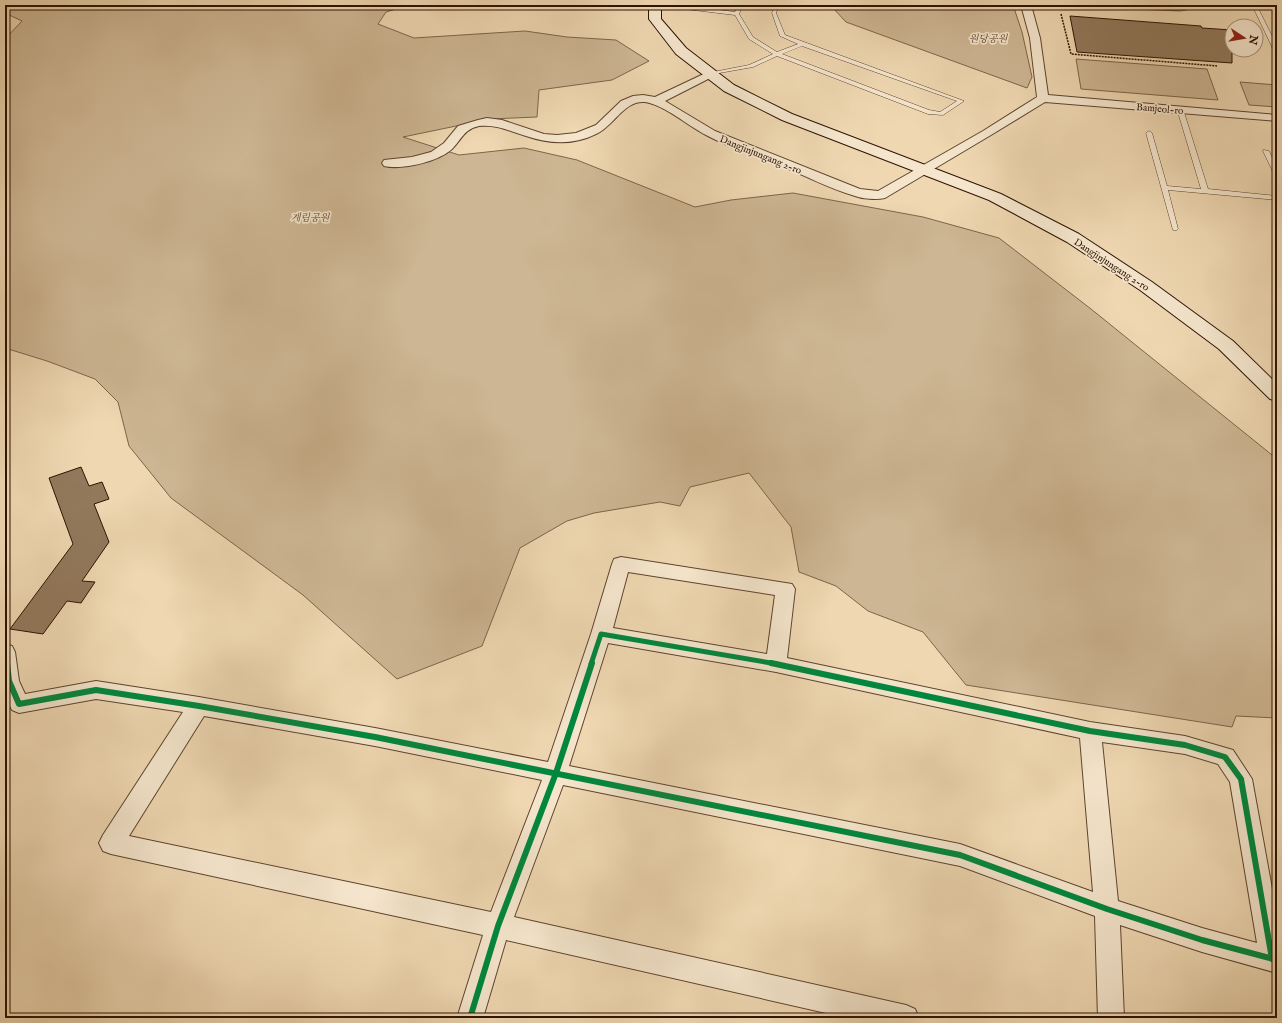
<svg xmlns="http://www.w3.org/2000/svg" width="1282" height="1023" font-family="'IM FELL English','Noto Serif KR',serif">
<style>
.green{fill:#cdb693;stroke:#7e644a}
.building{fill:#92795c;stroke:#2e1300}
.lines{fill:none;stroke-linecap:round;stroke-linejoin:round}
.lane-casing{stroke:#5e442c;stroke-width:1}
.street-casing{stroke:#5e442c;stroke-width:2}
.secondary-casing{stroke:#2e1300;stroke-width:2}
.path{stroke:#2e1300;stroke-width:1.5;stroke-dasharray:2 1;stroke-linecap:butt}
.lane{fill:#f4e5cc;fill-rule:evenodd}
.street{fill:#f4e5cc;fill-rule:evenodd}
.secondary{fill:#f4e5cc;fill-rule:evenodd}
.cycleway-far1-casing{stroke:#f4e5cc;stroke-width:8}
.cycleway-casing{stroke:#f4e5cc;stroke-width:9}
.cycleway-far1{stroke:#00873e;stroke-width:5}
.cycleway{stroke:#00873e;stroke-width:6}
.labels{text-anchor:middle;stroke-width:3.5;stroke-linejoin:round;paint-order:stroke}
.far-park-label{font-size:10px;font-style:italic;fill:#5e442c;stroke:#f4e5cc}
.far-street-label{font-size:10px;fill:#2e1300;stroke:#f4e5cc}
</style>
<rect width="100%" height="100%" fill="#eed7b1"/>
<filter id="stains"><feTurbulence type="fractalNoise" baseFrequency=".005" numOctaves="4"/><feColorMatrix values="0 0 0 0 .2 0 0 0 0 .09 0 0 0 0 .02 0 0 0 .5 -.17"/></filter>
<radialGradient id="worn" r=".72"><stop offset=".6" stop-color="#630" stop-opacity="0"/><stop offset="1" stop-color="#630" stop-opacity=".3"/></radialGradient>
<!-- green -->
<path class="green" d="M 5,5 L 409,5 L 386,12 L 378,24 L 414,38 L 525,31 L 567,37 L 616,40 L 649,61 L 612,80 L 539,90 L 537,117 L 490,119 L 403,137 L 459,155 L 524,148 L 577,160 L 695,207 L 731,200 L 793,193 L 923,217 L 999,238 L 1091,309 L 1277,459 L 1277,718 L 1236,716 L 1232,727 L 966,685 L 923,632 L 868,611 L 836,586 L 799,572 L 791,527 L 749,473 L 690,487 L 680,506 L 660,502 L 594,513 L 567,521 L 520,548 L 482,646 L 397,679 L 303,595 L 171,498 L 129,446 L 118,402 L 95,379 L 47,361 L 5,348 L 5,39 L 22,21 L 5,13 Z
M 833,5 L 1013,5 L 1022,32 L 1032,77 L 1027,88 L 846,22 L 833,8 Z
M 1038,5 L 1093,5 L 1095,7 L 1177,10 L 1170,5 L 1213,5 L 1180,11 Z
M 1076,59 L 1207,69 L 1218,100 L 1081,89 Z
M 1240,82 L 1277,85 L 1277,107 L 1249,105 Z"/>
<!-- building -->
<path class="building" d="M 1070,16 L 1201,26 L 1202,28 L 1232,30 L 1232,63 L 1077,52 Z
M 81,467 L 89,486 L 102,482 L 109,499 L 94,504 L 109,542 L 82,581 L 95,582 L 81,603 L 67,601 L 43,634 L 10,629 L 73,544 L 49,478 Z"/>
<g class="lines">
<!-- lane casing -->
<g class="lane-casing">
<path id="lane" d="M 681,5 L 735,12 L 739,5 L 743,5 L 739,14 L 753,37 L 777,52 L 798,44 L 780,36 L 772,13 L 775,5 L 779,5 L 776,13 L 785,35 L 964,101 L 943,115 L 928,114 L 777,56 L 753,67 L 708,75 L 708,73 L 749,65 L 773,54 L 749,39 L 735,15 L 685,9 ZM 802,46 L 957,101 L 940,112 L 929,110 L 782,54 Z
M 1258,5 L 1267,5 L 1258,8 L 1277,46 L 1277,53 L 1274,51 L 1253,7 Z
M 1180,107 L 1183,109 L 1208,189 L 1277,196 L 1277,200 L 1168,190 L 1178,229 L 1177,230 L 1173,230 L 1146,133 L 1149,131 L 1152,133 L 1167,186 L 1201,189 L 1177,109 Z
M 1264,150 L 1269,151 L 1277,168 L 1277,176 L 1274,174 L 1263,151 Z"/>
</g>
<!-- street casing -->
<g class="street-casing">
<path id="street" d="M 1021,5 L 1031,5 L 1040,38 L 1048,95 L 1277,115 L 1277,121 L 1045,102 L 991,135 L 885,198 C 876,200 863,199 855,196 C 830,189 806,176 782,166 C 757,156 730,148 706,135 C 688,126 665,105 645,102 C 624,100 614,126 596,134 C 574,145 549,144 526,136 C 509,131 497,124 479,126 C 464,129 462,139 452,149 C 438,162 402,170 384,166 L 382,163 L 384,160 L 412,157 L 431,152 L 444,143 L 458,126 L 478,120 L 487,118 L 502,120 L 544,134 L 557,135 L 576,133 L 596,125 L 621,101 L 633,96 L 643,95 L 655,97 L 710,71 L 715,74 L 714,76 L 665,101 L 715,131 L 860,189 L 878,191 L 983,131 L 1037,97 L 1030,38 Z
M 621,557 L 792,584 L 795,589 L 787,658 L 1090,722 L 1185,736 L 1233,750 L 1252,779 L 1277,916 L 1277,973 L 1202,952 L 1120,925 L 1124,1018 L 1098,1018 L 1095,916 L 960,866 L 563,785 L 514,917 L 906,1005 L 915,1009 L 919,1018 L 848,1018 L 506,940 L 483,1018 L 457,1018 L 483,935 L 111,854 L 103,851 L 99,843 L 103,835 L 183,712 L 96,699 L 19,713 L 12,710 L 5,696 L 5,644 L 12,646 L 15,652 L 19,681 L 25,694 L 96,681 L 199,697 L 375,728 L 548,762 L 591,634 L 612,564 L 614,559 ZM 628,572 L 775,595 L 767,654 L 613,628 ZM 608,643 L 776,672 L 1080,738 L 1093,892 L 960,844 L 569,766 ZM 204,716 L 375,746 L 542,780 L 491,912 L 129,836 ZM 1102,742 L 1185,754 L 1218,764 L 1230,782 L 1257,943 L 1202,928 L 1118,901 Z"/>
</g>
<!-- secondary casing -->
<g class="secondary-casing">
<path id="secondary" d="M 649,5 L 661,5 L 661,19 L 686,48 L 734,85 L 792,114 L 1001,194 L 1079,234 L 1152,282 L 1233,341 L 1277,384 L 1277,401 L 1270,399 L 1219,349 L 1140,290 L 1067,242 L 989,200 L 782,120 L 724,91 L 676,54 L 649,19 Z"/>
</g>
<!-- path -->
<path class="path" d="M 1061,14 L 1071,54 L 1217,66"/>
<!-- lane -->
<use href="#lane" class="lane"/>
<!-- street -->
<use href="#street" class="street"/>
<!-- secondary -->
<use href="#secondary" class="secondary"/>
<!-- cycleway-far1 casing -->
<g class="cycleway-far1-casing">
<path id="cycleway-far1" d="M 5,652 L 7,664
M 591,664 L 601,634 L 777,664"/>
</g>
<!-- cycleway casing -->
<g class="cycleway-casing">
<path id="cycleway" d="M 7,663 L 9,681 L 19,704 L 96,690 L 199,706 L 375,737 L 960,855 L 1107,909 L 1202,940 L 1277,960
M 771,663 L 1090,731 L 1185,745 L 1225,757 L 1241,779 L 1272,959
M 470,1018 L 498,926 L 556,773 L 592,663"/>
</g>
<!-- cycleway-far1 -->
<use href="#cycleway-far1" class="cycleway-far1"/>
<!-- cycleway -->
<use href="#cycleway" class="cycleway"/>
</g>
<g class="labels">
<!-- far-park labels -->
<g class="far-park-label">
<text x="988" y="42">원당공원</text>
<text x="310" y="221">계림공원</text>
</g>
<!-- far-street labels -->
<g class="far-street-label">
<text transform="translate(1160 108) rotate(5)" y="4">Bamjeol-ro</text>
<text transform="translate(761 154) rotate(22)" y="4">Dangjinjungang 2-ro</text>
<text transform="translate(1112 264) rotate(33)" y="4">Dangjinjungang 2-ro</text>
</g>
</g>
<!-- margin -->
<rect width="1282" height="1023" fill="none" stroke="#eed7b1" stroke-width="20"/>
<rect x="6" y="6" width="1270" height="1011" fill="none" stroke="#2e1300" stroke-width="2"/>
<rect x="10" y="10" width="1262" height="1003" fill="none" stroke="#2e1300"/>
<!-- north arrow -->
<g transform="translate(1244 38) rotate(102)"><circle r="19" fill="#f4e5cc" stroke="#a5917a"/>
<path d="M0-3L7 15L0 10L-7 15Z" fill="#8f2418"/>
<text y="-6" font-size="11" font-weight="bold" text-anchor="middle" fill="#2e1300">N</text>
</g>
<rect width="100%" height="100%" filter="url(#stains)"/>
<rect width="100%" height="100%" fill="url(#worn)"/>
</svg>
